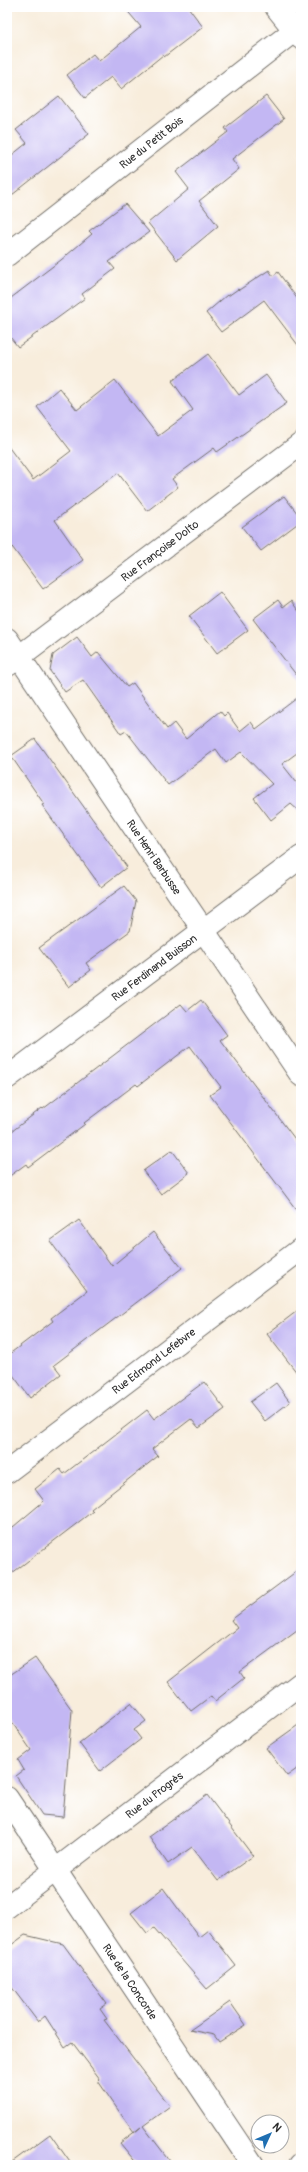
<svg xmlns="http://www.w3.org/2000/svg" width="308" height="2172" font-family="Pangolin,sans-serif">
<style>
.building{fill:#c3b7f3}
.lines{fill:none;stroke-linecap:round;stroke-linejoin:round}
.minor-casing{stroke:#736f69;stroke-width:24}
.minor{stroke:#fff;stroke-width:22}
.labels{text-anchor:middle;stroke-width:3.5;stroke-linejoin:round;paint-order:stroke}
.street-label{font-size:11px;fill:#2b2b2b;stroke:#fff}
</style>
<rect width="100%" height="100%" fill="#fff"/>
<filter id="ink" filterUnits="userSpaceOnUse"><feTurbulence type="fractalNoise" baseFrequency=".025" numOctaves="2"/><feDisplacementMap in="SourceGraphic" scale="8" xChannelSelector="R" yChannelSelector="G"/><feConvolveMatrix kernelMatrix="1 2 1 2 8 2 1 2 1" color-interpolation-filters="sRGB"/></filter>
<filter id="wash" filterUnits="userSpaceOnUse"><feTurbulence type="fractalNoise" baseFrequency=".012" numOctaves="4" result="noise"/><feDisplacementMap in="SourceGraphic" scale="16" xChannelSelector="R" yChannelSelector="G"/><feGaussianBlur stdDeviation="0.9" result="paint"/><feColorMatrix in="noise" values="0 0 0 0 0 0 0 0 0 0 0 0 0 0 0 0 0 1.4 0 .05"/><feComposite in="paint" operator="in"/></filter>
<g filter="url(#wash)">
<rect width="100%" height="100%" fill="#f8eddc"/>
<g id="blocks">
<!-- building -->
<path class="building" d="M 124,7 L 188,7 L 203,27 L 164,57 L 163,55 L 121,89 L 111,77 L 85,98 L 67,75 L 93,54 L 99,61 L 141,27 Z
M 59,96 L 89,134 L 7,199 L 7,159 L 27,143 L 16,130 Z
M 266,96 L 284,119 L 232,159 L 239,169 L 199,201 L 218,226 L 177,260 L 148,223 L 189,189 L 176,172 L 228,132 L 225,128 Z
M 125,204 L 149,232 L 109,262 L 115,269 L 82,294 L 85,298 L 18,347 L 7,333 L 7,301 L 61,260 L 92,234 L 89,231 Z
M 269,270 L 273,276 L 278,272 L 301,304 L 301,349 L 264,300 L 221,332 L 206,313 L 227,295 L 228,296 L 238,289 L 239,290 Z
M 208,354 L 239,395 L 266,375 L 287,403 L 217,452 L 214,448 L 172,479 L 178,487 L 147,511 L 118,473 L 55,520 L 83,560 L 43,589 L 7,540 L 7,445 L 33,480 L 71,451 L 37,407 L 59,388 L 77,410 L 115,380 L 158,436 L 193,410 L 172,381 Z
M 284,496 L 301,518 L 301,521 L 261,551 L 242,527 Z
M 220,592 L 248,630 L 217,653 L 189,616 Z
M 278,600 L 283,607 L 291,601 L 301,614 L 301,681 L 253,619 Z
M 77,637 L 92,657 L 98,652 L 127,687 L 133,683 L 167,729 L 174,723 L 186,739 L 220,711 L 224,716 L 227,713 L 240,731 L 251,722 L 256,729 L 301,695 L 301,750 L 282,764 L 301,788 L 301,813 L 291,804 L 271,820 L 254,798 L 272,784 L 241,752 L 226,763 L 216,749 L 168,785 L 126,731 L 121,734 L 83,680 L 65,692 L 50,671 L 53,655 Z
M 35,739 L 127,867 L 101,887 L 42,805 L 44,804 L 11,756 Z
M 124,886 L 136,901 L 130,931 L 86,963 L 91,970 L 69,987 L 39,948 Z
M 201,1000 L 227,1035 L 220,1040 L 301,1147 L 301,1216 L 210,1095 L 221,1087 L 190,1046 L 138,1086 L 136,1084 L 84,1123 L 85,1124 L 28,1167 L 26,1164 L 7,1178 L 7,1135 L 42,1108 L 43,1109 L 181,1004 L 187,1011 Z
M 172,1150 L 189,1173 L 161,1194 L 143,1171 Z
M 79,1220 L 112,1266 L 153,1232 L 182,1268 L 54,1365 L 61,1374 L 30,1398 L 7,1367 L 8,1355 L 53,1321 L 51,1318 L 87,1291 L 50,1241 Z
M 301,1308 L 301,1378 L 267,1334 Z
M 204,1382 L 225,1409 L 199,1428 L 191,1419 L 152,1449 L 158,1456 L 91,1509 L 93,1511 L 7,1577 L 7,1532 L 44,1501 L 35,1489 L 60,1469 L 64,1474 L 147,1410 L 154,1419 Z
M 276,1383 L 290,1402 L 265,1421 L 250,1402 Z
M 301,1568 L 301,1627 L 240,1672 L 244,1678 L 215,1701 L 211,1696 L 191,1711 L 168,1682 L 237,1628 L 231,1620 Z
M 35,1658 L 72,1710 L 63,1817 L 42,1815 L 16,1776 L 24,1770 L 18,1760 L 31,1750 L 7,1715 L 7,1677 Z
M 131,1703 L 146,1721 L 134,1730 L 141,1739 L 100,1771 L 79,1743 Z
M 301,1723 L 301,1766 L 287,1776 L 266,1748 Z
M 207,1795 L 253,1856 L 218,1881 L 192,1847 L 168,1864 L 149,1837 Z
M 163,1888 L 199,1937 L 208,1930 L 236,1966 L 207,1989 L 154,1928 L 147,1933 L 131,1913 Z
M 25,1935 L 63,1944 L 107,2004 L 100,2009 L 107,2019 L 104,2020 L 170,2106 L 143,2126 L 173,2165 L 138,2165 L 120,2143 L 141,2127 L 134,2133 L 98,2081 L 100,2079 L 72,2042 L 65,2047 L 45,2016 L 38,2022 L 7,1981 L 7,1948 Z
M 230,2002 L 246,2025 L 219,2042 L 214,2035 L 190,2030 Z
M 50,2134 L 72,2165 L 8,2165 Z"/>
</g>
</g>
<g filter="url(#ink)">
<use href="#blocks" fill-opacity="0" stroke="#736f69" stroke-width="1"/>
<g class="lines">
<!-- minor casing -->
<g class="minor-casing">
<g id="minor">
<path d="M 276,7 L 301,38"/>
<path id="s1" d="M 7,255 L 295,30"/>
<path id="s2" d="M 7,639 L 301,1075"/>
<path id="s3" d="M 8,665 L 301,444"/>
<path id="s4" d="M 7,1078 L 301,857"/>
<path id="s5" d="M 7,1472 L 301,1249"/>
<path id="s6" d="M 7,1798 L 253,2165"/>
<path id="s7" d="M 7,1907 L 301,1683"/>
<path d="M 300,2165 L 301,2164"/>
</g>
</g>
<!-- minor -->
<use href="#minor" class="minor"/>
</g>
</g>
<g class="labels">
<!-- street labels -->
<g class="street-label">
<text dy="4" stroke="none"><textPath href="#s1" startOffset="183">Rue du Petit Bois</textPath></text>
<text dy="4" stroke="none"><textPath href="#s3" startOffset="190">Rue Françoise Dolto</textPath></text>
<text dy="4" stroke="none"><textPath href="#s2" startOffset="263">Rue Henri Barbusse</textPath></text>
<text dy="4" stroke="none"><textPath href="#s4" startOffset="184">Rue Ferdinand Buisson</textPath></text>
<text dy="4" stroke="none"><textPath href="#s5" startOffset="184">Rue Edmond Lefebvre</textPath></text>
<text dy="4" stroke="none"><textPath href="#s7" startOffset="185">Rue du Progrès</textPath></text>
<text dy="4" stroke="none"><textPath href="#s6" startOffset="221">Rue de la Concorde</textPath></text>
</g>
</g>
<!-- margin -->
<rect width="308" height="2172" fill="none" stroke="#fff" stroke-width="24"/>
<!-- north arrow -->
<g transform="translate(270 2134) rotate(46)"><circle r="19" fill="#ffffff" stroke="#aaaaaa"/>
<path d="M0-3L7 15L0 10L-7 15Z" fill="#1f6fb2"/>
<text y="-6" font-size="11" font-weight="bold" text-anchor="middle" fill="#2b2b2b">N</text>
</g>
</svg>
